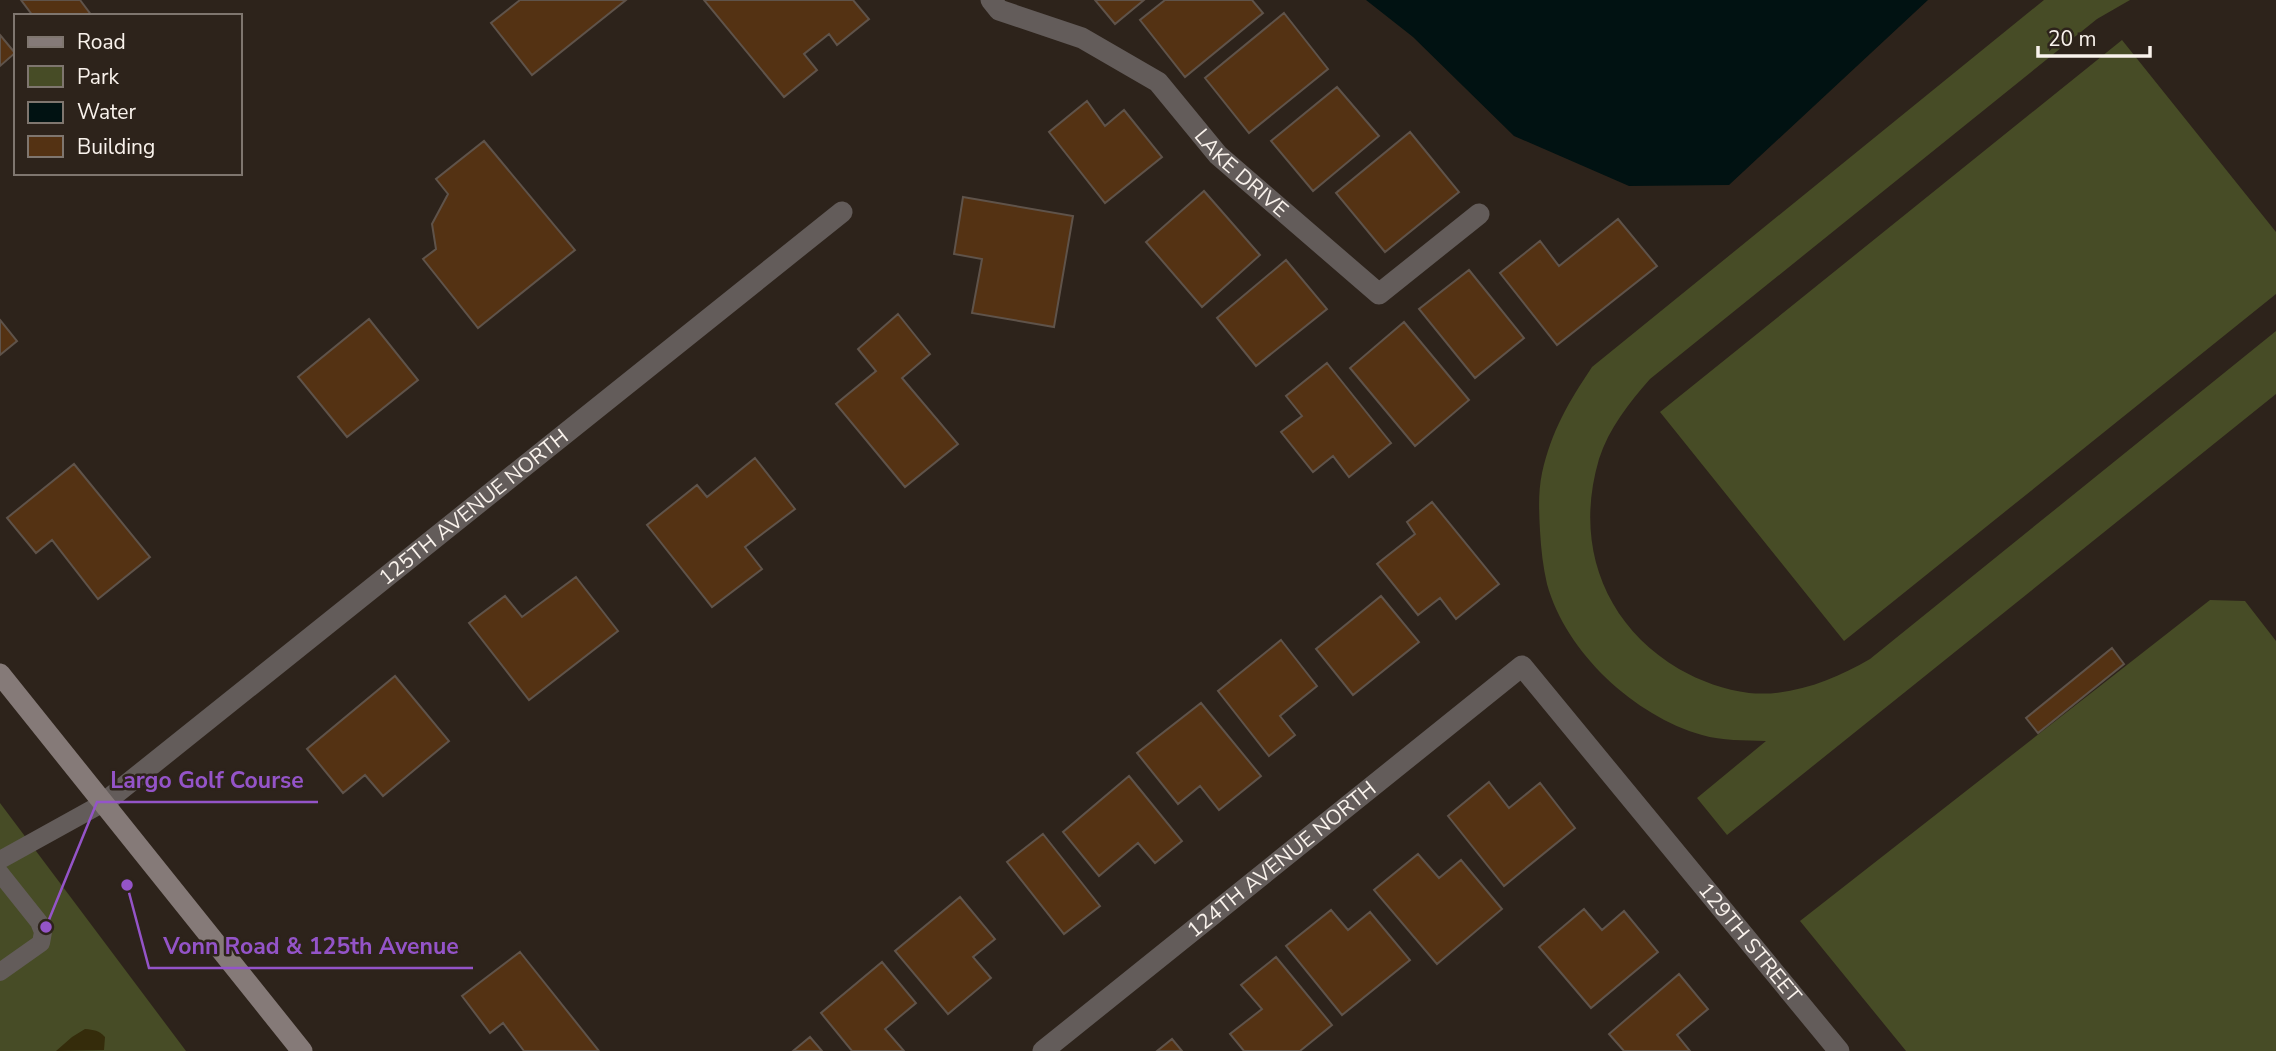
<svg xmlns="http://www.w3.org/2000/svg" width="2276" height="1051" font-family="'Nunito Sans',sans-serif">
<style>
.green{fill:#474c26}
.sand{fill:#352c0b}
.water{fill:#011212}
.building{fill:#543213;stroke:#5f534a;stroke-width:2}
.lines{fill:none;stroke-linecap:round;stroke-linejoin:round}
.lane{stroke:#635c5a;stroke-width:18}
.street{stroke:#635c5a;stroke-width:21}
.secondary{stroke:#857a78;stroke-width:21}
.labels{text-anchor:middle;stroke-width:5;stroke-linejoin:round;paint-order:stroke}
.street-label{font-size:21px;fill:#f9f2ec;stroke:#2d231b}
.leader{fill:none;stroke:#9454c8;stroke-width:2.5}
.callout-dot{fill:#9454c8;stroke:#2d231b;stroke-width:2.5}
.callout-label{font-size:23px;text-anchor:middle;font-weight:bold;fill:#9454c8;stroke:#2d231b;stroke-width:5;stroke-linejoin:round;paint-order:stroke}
</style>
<rect width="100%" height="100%" fill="#2d231b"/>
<!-- green -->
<path class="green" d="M 2044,0 L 2130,0 L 2097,19 L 1650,379 C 1629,403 1609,428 1599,459 C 1574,543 1603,624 1679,669 C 1700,681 1725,690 1749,693 C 1791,697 1834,680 1870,659 L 2276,331 L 2276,394 L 1727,835 L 1697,798 L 1766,741 C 1745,740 1722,741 1702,735 C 1635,716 1566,653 1547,584 C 1543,567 1541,549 1540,531 C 1539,512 1538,492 1542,473 C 1552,430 1568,403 1592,367 Z
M 2122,40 L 2276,232 L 2276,294 L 1844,641 L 1660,412 Z
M 2210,600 L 2245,601 L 2276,641 L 2276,1051 L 1906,1051 L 1800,921 Z
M 0,803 L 186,1051 L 0,1051 Z"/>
<!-- sand -->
<path class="sand" d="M 85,1029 C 94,1030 99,1030 105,1037 L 104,1050 L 56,1051 L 72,1037 Z"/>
<!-- water -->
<path class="water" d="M 1366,0 L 1928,0 L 1729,185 L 1629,186 L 1514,136 L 1413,37 Z"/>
<!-- building -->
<path class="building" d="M 21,0 L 80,0 L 92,16 L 33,16 Z
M 520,0 L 626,0 L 532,75 L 491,23 Z
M 704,0 L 853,0 L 869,19 L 837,45 L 829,34 L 804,54 L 817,70 L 784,97 Z
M 1095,0 L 1144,0 L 1115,24 Z
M 1165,0 L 1252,0 L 1263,13 L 1185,77 L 1140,20 Z
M 1284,13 L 1328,69 L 1249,133 L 1205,78 Z
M 0,35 L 15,53 L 0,66 Z
M 1337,87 L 1379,136 L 1313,191 L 1271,141 Z
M 1087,101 L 1105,126 L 1124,110 L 1162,157 L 1105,203 L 1049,132 Z
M 1410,132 L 1459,192 L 1385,252 L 1336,193 Z
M 484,141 L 575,250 L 478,328 L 423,259 L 436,249 L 432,224 L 448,194 L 436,179 Z
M 1204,191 L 1260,255 L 1202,307 L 1146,242 Z
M 963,197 L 1073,216 L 1054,327 L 972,313 L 982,259 L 954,254 Z
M 1618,219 L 1657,266 L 1557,345 L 1500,273 L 1540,241 L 1559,266 Z
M 1286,260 L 1327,309 L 1256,366 L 1217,318 Z
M 1469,270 L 1524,338 L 1475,378 L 1419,309 Z
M 898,314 L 930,354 L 902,378 L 958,444 L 905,487 L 836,404 L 876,371 L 858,349 Z
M 369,319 L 418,380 L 347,437 L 298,377 Z
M 0,320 L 17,341 L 0,355 Z
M 1404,322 L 1469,400 L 1415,446 L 1350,368 Z
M 1327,363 L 1391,443 L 1349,477 L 1333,456 L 1313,472 L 1281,432 L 1302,416 L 1286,396 Z
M 755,458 L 795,509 L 745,547 L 762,569 L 712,607 L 647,525 L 697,485 L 707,497 Z
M 74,464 L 150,557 L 98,599 L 52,540 L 36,553 L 7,518 Z
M 1432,502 L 1499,584 L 1456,619 L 1440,598 L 1418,615 L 1377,564 L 1415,534 L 1407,522 Z
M 576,577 L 618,631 L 529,700 L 469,623 L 505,596 L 522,617 Z
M 1381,596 L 1419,642 L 1353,695 L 1316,649 Z
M 1281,640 L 1317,686 L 1280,716 L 1295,735 L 1269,756 L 1218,691 Z
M 2112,648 L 2124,664 L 2038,733 L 2026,718 Z
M 395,676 L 449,741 L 383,796 L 365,775 L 343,793 L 307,749 Z
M 1201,703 L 1261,776 L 1219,810 L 1200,786 L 1178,804 L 1137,753 Z
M 1129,776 L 1182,841 L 1155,863 L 1138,843 L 1099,876 L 1063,832 Z
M 1489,782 L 1509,808 L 1540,783 L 1575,828 L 1504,886 L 1448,816 Z
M 1043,834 L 1100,906 L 1064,934 L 1007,862 Z
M 1418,854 L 1439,878 L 1461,860 L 1502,909 L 1437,964 L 1374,890 Z
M 960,897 L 995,939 L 973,957 L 991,978 L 948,1014 L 895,951 Z
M 1584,909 L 1602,930 L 1624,911 L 1658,952 L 1591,1008 L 1539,947 Z
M 1331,910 L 1348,930 L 1370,912 L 1410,960 L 1342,1015 L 1286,946 Z
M 520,952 L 599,1051 L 524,1051 L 503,1023 L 490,1033 L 462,996 Z
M 1276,957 L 1332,1025 L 1300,1051 L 1244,1051 L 1230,1034 L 1262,1009 L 1241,985 Z
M 882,962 L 916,1003 L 885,1029 L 904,1051 L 852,1051 L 821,1013 Z
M 1679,974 L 1708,1009 L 1677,1035 L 1690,1051 L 1624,1051 L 1609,1034 Z
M 810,1037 L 822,1051 L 793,1051 Z
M 1172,1039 L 1182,1051 L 1157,1051 Z"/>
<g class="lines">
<!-- lane -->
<path class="lane" d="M 0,860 L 105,802
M 0,873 L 39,922 L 43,932 L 41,943 L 0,972"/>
<!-- street -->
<g class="street">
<path id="s1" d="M 991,0 L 999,10 L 1082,38 L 1158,82 L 1218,155 L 1379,294 L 1479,214"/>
<path id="s2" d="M 105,802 L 842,212"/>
<path id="s3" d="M 1043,1051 L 1522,666 L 1839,1051"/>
</g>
<!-- secondary -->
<path class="secondary" d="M 0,674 L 302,1051"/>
</g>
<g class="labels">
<!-- street labels -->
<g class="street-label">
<text dy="7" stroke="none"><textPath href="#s1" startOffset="312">LAKE DRIVE</textPath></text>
<text dy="7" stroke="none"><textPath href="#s2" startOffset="472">125TH AVENUE NORTH</textPath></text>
<text dy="7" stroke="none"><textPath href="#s3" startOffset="306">124TH AVENUE NORTH</textPath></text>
<text dy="7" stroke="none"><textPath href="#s3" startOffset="973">129TH STREET</textPath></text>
</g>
</g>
<!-- callouts -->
<path class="leader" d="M46 927L97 802H318M127 885L149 968H473"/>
<g class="callout-dot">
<circle cx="46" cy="927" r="7"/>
<circle cx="127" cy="885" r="7"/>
</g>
<g class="callout-label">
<text x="207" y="788">Largo Golf Course</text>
<text x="311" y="954">Vonn Road &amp; 125th Avenue</text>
</g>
<!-- legend -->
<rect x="14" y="14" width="228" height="161" fill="#2d231b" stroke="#7f766f" stroke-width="2"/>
<rect x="28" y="37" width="35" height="10" fill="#857a78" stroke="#7f766f" stroke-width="2"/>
<text x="77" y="49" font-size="21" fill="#f9f2ec">Road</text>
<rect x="28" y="66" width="35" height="21" fill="#474c26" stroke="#7f766f" stroke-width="2"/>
<text x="77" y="84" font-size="21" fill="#f9f2ec">Park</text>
<rect x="28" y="102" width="35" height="21" fill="#011212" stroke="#7f766f" stroke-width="2"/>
<text x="77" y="119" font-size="21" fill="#f9f2ec">Water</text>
<rect x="28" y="136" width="35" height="21" fill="#543213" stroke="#7f766f" stroke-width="2"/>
<text x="77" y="154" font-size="21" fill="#f9f2ec">Building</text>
<!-- scale -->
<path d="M2038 46v10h112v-10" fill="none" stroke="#f9f2ec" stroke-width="3.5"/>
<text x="2048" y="46" font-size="21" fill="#f9f2ec" stroke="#2d231b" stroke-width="5" paint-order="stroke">20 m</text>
</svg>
